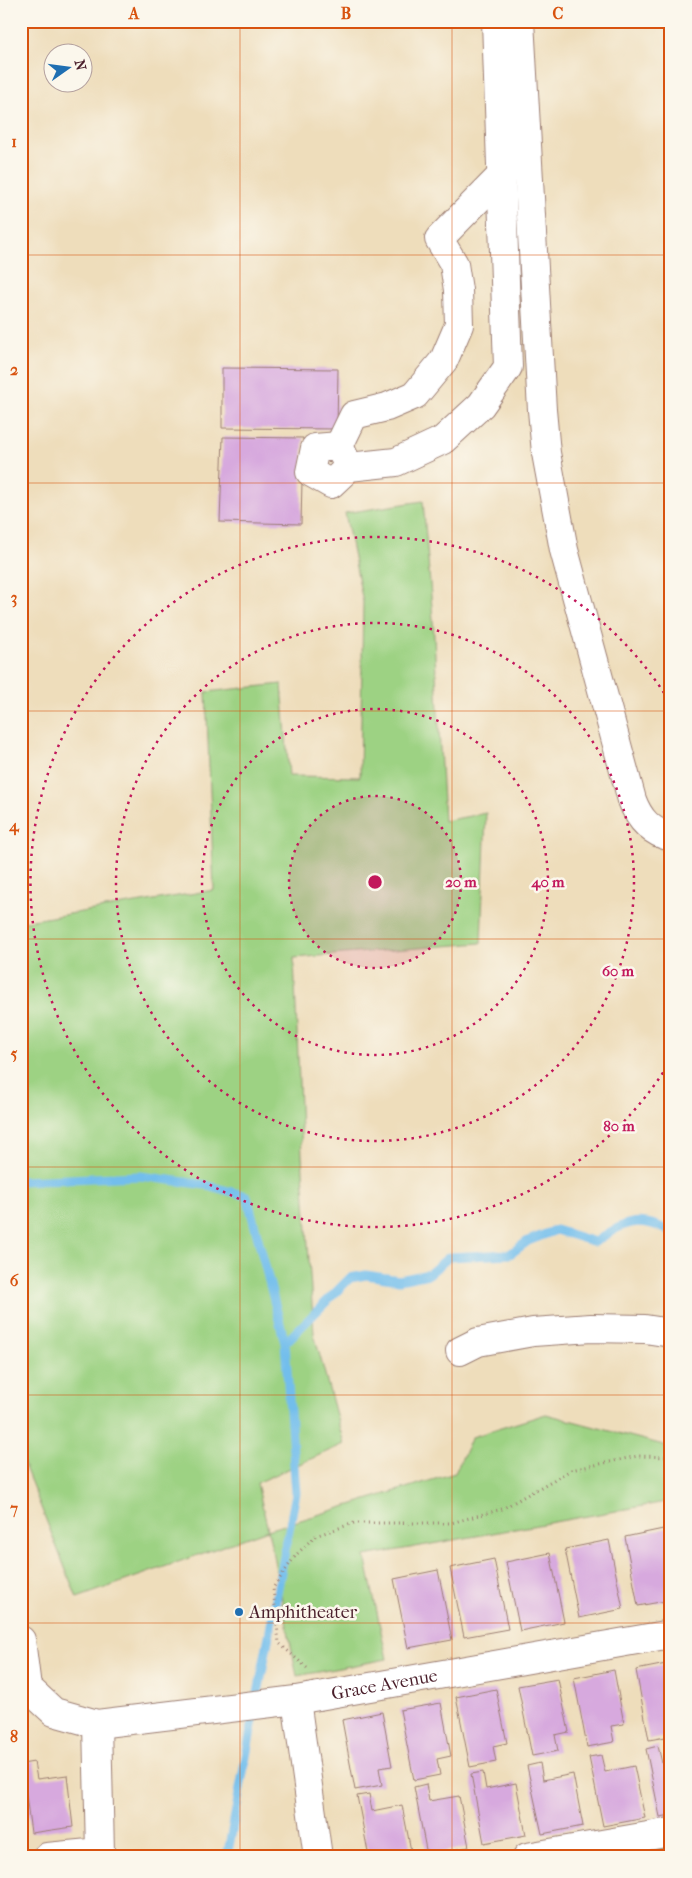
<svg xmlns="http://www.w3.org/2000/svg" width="692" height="1878" font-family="'IM FELL French Canon',serif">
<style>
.green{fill:#9dd283;stroke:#747857}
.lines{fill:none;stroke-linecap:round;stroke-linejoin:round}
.stream{stroke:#72beec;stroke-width:9}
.building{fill:#d7a9de}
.minor-casing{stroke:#9c7e73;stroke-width:30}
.path{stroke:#9c7e73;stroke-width:3;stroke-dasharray:1 4;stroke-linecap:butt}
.minor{stroke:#fff;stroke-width:28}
.grid{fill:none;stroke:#d8530f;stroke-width:1;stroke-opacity:0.55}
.ring{fill:none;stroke:#c2185b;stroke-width:2.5;stroke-dasharray:2.5 5}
.poi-dot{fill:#1f6fb2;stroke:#fbf7ec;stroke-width:2}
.labels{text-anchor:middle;stroke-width:5;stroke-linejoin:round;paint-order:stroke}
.poi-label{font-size:18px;fill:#4a1f2b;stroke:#fbf7ec;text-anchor:start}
.street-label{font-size:18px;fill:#4a1f2b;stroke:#fbf7ec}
.centre{fill:#c2185b;stroke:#fbf7ec;stroke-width:2.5}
.ring-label{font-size:15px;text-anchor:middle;font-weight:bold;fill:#c2185b;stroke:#fbf7ec;stroke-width:5;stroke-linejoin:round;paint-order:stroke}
.neatline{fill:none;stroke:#d8530f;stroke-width:2}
.grid-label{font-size:16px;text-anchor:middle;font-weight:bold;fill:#d8530f}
</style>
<rect width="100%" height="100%" fill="#fbf7ec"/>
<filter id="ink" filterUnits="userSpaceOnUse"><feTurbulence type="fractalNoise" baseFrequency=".02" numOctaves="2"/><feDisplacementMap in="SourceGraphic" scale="10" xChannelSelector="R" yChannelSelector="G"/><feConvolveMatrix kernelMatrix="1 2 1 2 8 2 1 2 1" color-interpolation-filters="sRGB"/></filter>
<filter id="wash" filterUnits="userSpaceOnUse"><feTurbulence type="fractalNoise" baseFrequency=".0096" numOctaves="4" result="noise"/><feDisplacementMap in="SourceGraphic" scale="20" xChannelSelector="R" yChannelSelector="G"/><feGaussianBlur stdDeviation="1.12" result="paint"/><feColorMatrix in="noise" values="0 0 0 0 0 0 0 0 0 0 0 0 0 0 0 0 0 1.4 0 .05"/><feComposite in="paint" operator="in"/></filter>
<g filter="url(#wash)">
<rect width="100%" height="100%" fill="#edb"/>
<!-- green -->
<path class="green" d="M 423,501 L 433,619 L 444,821 L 486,813 L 481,943 L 294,958 L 302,1156 L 314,1334 L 344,1444 L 257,1483 L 268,1530 L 455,1473 L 472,1437 L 546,1414 L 671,1447 L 671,1501 L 365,1556 L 387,1659 L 297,1676 L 268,1530 L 77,1598 L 21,1457 L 21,922 L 214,890 L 206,692 L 282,684 L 289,776 L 360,777 L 363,602 L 345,513 Z
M 671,1846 L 671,1857 L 609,1857 Z"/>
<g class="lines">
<!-- stream -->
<path class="stream" d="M 21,1181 L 140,1176 L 206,1185 L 247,1196 L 285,1343
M 227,1857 L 296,1493 L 285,1343 L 350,1278 L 366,1275 L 399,1280 L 429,1274 L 449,1257 L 510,1254 L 528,1241 L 556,1230 L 595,1242 C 623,1223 638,1214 671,1232"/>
</g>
<g id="blocks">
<!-- building -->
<path class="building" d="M 222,368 L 338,369 L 337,429 L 222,428 Z
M 223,437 L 303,438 L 301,524 L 220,522 Z
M 668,1528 L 671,1539 L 671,1600 L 638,1606 L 625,1537 Z
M 609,1540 L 623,1609 L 579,1618 L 565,1549 Z
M 550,1553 L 564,1622 L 520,1631 L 506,1562 Z
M 494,1559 L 508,1629 L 464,1637 L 450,1568 Z
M 438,1570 L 452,1640 L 408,1648 L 394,1579 Z
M 671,1663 L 671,1736 L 649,1740 L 636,1670 Z
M 614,1670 L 624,1724 L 611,1726 L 614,1742 L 587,1747 L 574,1678 Z
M 558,1679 L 569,1732 L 555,1735 L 558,1751 L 532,1756 L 518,1686 Z
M 496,1689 L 507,1743 L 493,1746 L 496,1762 L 470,1767 L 456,1697 Z
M 441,1703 L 451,1756 L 437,1759 L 440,1775 L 414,1780 L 400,1710 Z
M 382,1712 L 392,1766 L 379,1768 L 382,1785 L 355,1790 L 342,1720 Z
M 658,1746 L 662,1763 L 671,1761 L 671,1815 L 660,1817 L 646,1749 Z
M 601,1755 L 605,1772 L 634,1766 L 645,1818 L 603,1826 L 589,1757 Z
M 34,1762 L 37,1779 L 67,1775 L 73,1827 L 31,1833 L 22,1764 Z
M 540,1763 L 543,1780 L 573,1774 L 583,1826 L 542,1834 L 527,1766 Z
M 483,1772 L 486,1789 L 516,1783 L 526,1835 L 484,1843 L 471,1774 Z
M 426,1784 L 429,1801 L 459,1796 L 469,1847 L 427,1855 L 414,1787 Z
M 369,1794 L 372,1811 L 402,1805 L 412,1856 L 369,1857 L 357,1796 Z"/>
</g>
</g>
<g filter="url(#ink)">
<use href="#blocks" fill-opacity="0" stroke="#9c7e73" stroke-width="1"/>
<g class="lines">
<!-- minor casing -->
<g class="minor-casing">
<g id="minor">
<path d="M 520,21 L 542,410 L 546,453 L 564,550 L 632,800 C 639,819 650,832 671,837"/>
<path d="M 339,446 L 354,415 L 387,407 L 415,395 L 444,360 L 459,325 L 458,290 L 454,264 L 439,239 L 501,176"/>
<path d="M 349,467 L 339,446 L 315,448 L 310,472 L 331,484 L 349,467 L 396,462 L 443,440 L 481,405 L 508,367 L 496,21"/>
<path d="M 460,1351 L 478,1342 L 533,1332 L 591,1328 L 645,1329 L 671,1333"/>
<path id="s1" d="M 21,1640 L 27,1687 L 54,1712 L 97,1724 L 296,1700 L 671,1634"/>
<path d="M 296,1700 L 318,1857"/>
<path d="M 47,1857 L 100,1852 L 97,1724"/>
<path d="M 527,1857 L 671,1832"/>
</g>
</g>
<!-- path -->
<path class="path" d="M 307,1668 L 279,1643 L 273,1588 L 296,1555 L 315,1536 L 354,1523 L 451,1523 L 502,1509 L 571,1470 L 638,1456 L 671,1457"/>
<!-- minor -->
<use href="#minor" class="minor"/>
</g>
</g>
<!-- grid -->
<path class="grid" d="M 240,21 L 240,1857M 452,21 L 452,1857M 21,255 L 671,255M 21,483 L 671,483M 21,711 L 671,711M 21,939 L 671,939M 21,1167 L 671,1167M 21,1395 L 671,1395M 21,1623 L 671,1623"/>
<!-- distance rings -->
<circle cx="375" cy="882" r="86" fill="#c2185b" fill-opacity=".12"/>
<g class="ring">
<circle cx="375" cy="882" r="86"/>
<circle cx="375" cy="882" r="173"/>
<circle cx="375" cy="882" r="259"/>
<path d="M671 1060A345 345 0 1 1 671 704"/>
</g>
<!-- markers -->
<circle class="poi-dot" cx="239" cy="1612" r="5"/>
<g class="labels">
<!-- poi labels -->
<g class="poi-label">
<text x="249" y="1618">Amphitheater</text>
</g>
<!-- street labels -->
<g class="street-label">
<text dy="6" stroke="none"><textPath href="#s1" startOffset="419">Grace Avenue</textPath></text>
</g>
</g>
<circle cx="375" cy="882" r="8" class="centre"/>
<g class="ring-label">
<text x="461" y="887">20 m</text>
<text x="548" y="887">40 m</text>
<text x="618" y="976">60 m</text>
<text x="619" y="1131">80 m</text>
</g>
<!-- margin -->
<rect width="692" height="1878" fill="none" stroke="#fbf7ec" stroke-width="55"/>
<!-- north arrow -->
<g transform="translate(68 68) rotate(76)"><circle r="24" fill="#fbf7ec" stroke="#b4a19f"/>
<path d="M0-4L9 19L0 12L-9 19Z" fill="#1f6fb2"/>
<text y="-8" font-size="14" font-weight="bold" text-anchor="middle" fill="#4a1f2b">N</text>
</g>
<rect x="28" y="28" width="636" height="1822" class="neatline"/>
<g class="grid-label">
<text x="134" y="19">A</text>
<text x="346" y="19">B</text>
<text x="558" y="19">C</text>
<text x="14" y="147">1</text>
<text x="14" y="375">2</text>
<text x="14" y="603">3</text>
<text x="14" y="831">4</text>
<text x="14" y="1059">5</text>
<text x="14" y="1286">6</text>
<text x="14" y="1514">7</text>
<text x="14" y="1742">8</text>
</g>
</svg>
